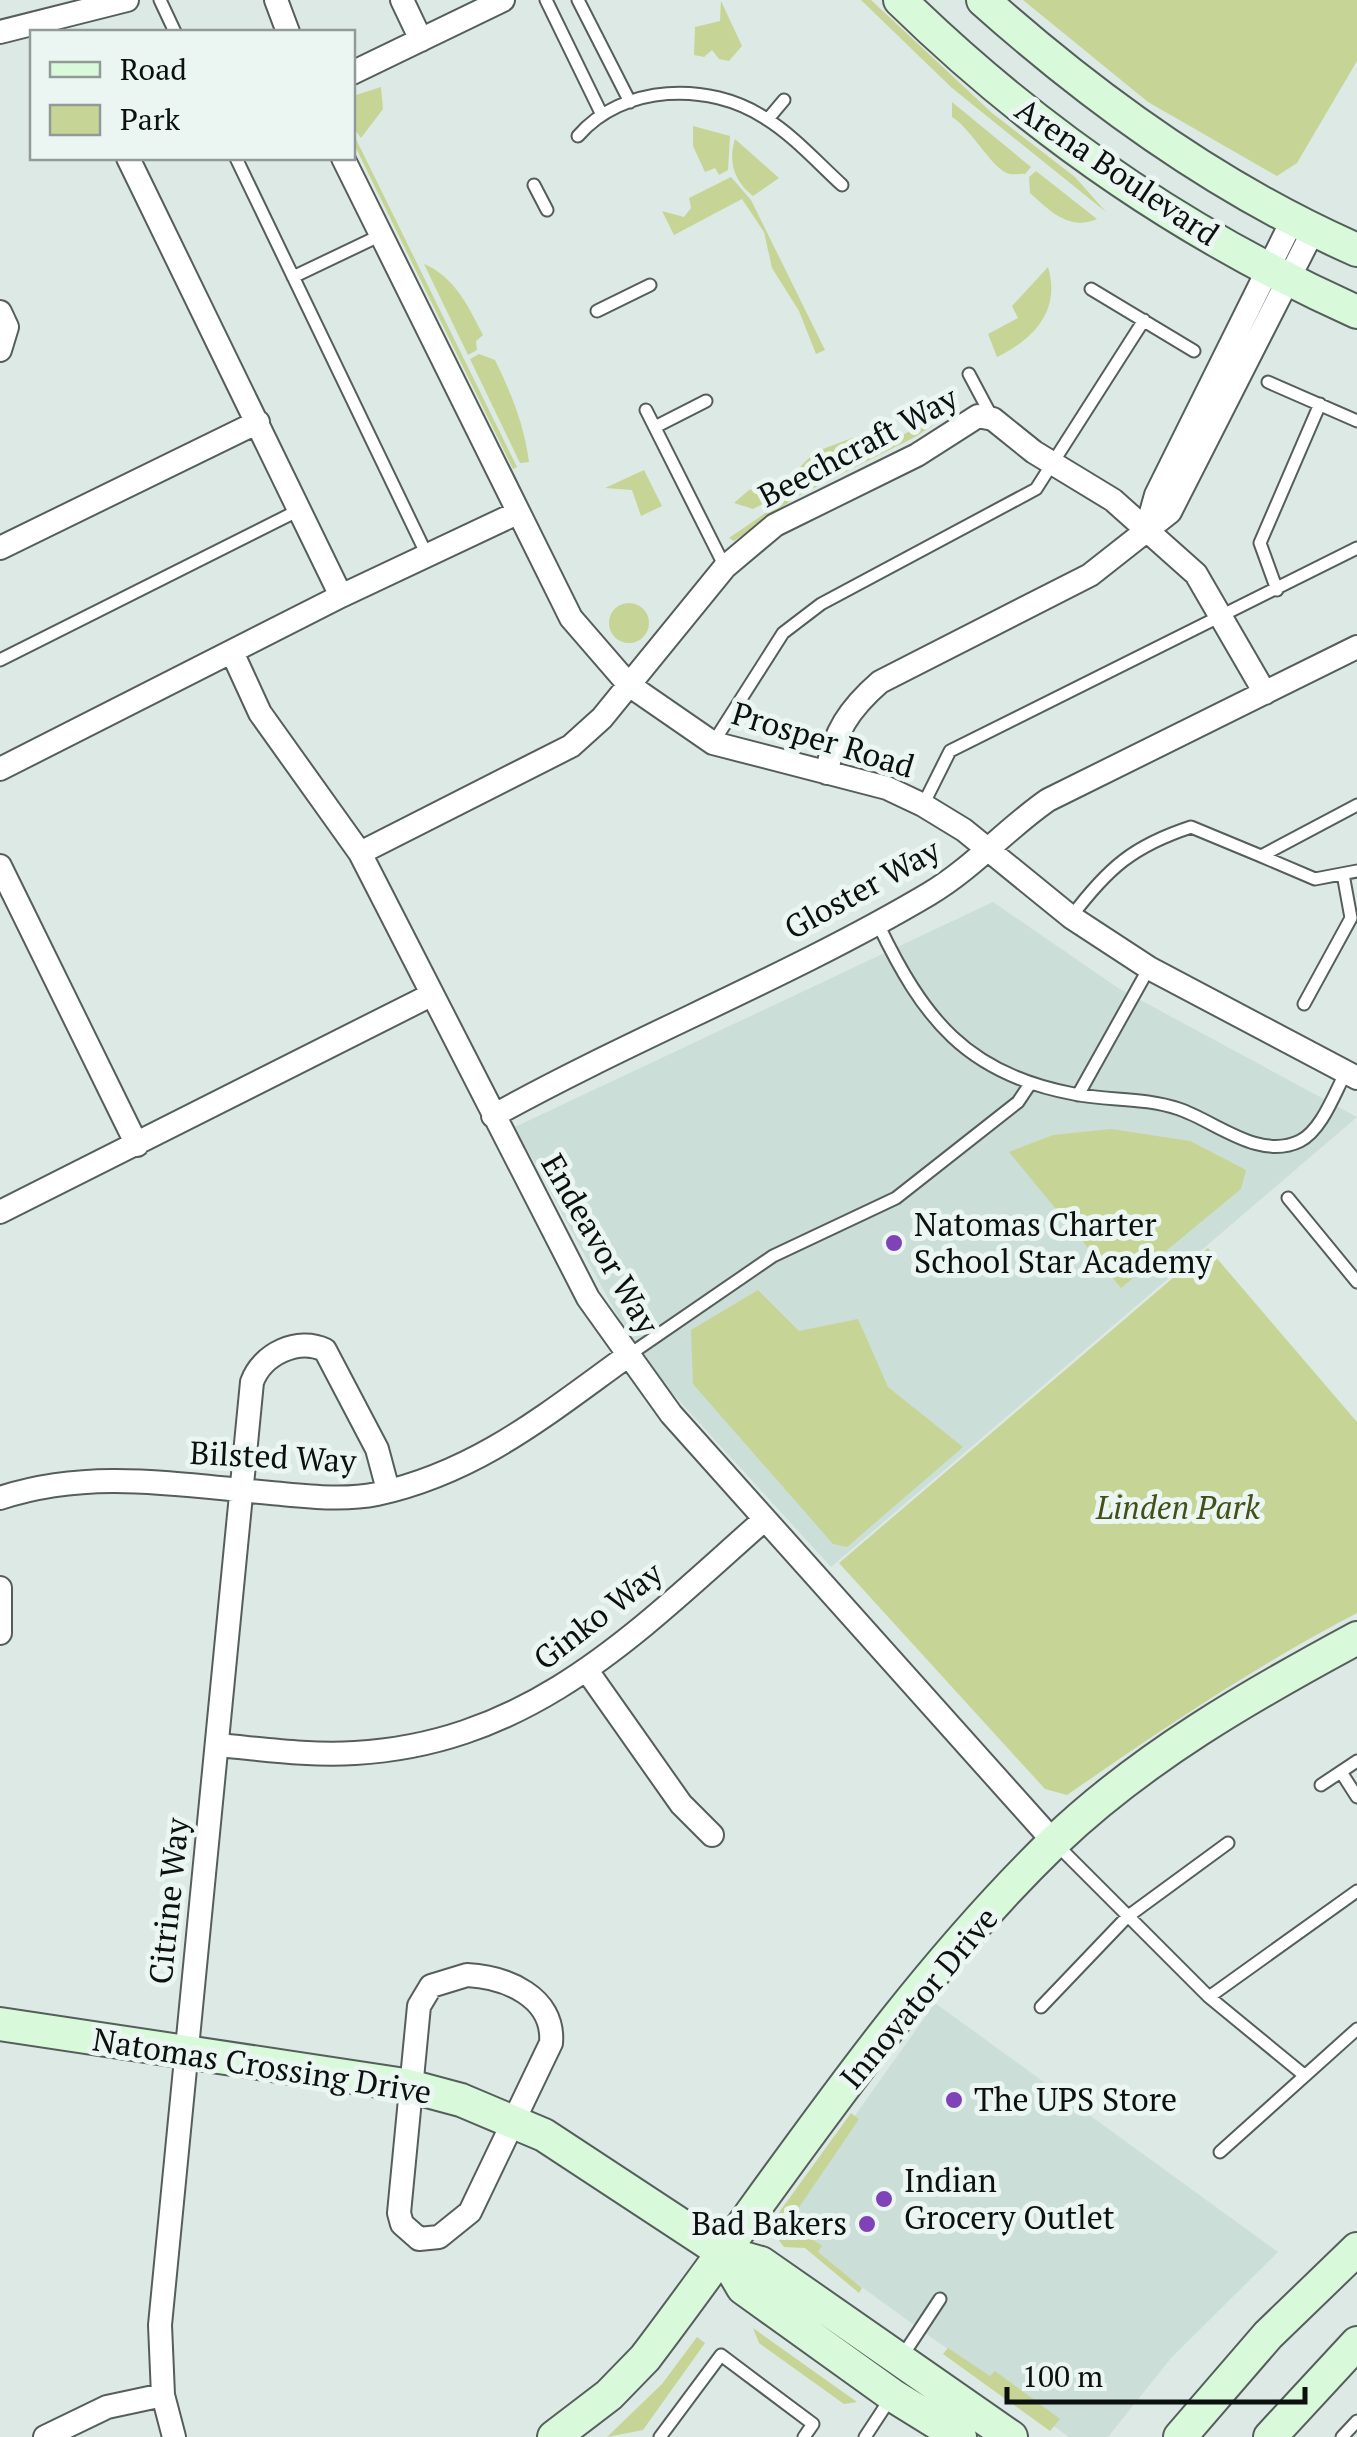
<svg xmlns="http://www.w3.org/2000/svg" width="1357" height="2437" font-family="'PT Serif',serif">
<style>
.built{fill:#cbded7}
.green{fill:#c6d595}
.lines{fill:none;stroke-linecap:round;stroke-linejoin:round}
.lane-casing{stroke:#555e5b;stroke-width:15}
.street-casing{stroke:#555e5b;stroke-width:26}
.secondary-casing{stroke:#555e5b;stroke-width:36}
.lane{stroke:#fff;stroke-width:11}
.street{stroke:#fff;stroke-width:22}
.secondary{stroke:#d8fadb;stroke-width:32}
.poi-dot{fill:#7f42b7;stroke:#ebf6f2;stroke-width:4}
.labels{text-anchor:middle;stroke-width:10;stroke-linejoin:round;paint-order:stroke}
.street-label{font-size:32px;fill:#0c100f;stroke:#ebf6f2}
.poi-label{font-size:32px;fill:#0c100f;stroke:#ebf6f2;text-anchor:start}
.park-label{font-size:32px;font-style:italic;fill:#454f19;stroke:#ebf6f2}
</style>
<rect width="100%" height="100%" fill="#dde9e4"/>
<!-- built -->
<path class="built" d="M 993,902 L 1118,988 L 1357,1117 L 831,1567 L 641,1359 L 515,1127 Z
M 935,2003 L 1278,2252 L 1171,2358 L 1108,2437 L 1069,2437 L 794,2238 L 782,2218 Z"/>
<!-- green -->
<path class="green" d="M 861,0 L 871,0 L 992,113 L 1075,177 L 1106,212 L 952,88 Z
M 1023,0 L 1357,0 L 1357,61 L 1297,163 L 1277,176 L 1148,102 Z
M 721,1 L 742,46 L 729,61 L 719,59 L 712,50 L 704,57 L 694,55 L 695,27 L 720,21 Z
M 381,87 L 383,109 L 361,138 L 353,127 L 353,96 Z
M 952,102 L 1031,167 L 1025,174 C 1020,173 1015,175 1010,174 C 993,171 971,128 952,117 Z
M 693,126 L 730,136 L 728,170 L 719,175 L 715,168 L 705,172 L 693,146 Z
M 353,133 L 517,467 L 513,469 L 353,142 Z
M 735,139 L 779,178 L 753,196 C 734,181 728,162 735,139 Z
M 1036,171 L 1097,219 C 1069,231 1050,211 1030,193 L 1029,177 Z
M 731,177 L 751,200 L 825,350 L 816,354 L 799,311 L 772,268 L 764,232 L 742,199 L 674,235 L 662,211 L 684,217 L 691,208 L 689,198 Z
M 424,264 C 455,277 468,306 483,335 L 476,341 L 477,350 L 468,355 Z
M 1048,267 C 1061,310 1034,339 997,357 L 988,334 L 1018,318 L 1012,306 Z
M 479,354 L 495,360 C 511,393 524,424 529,462 L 520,463 L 470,359 Z
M 929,421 L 932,426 L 915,437 L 798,496 L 734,541 L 729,538 L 799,490 Z
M 868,432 L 896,433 L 753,509 L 734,503 L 749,490 L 785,482 L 815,452 Z
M 644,470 L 662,506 L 641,516 L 632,490 L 605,488 Z
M609 623a20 20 0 1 1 40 0a20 20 0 1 1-40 0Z
M 1111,1129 L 1190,1141 L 1246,1170 L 1241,1189 L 1121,1288 L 1009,1152 L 1053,1135 Z
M 1208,1248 L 1357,1422 L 1357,1613 C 1255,1666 1161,1730 1067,1795 L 1045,1789 L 839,1563 Z
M 758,1290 L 799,1331 L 858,1319 L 888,1387 L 963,1447 L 847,1547 L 833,1544 L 693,1384 L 691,1330 Z
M 851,2113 L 859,2119 L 789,2222 L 822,2246 L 818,2252 L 862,2288 L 859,2293 L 805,2248 L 784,2247 L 774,2234 L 775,2218 Z
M 753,2328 L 857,2402 L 844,2404 L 759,2343 Z
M 697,2337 L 705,2343 L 643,2430 L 607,2437 L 662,2384 Z
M 948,2348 L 990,2376 L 995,2371 L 1060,2419 L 1050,2431 L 943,2354 Z"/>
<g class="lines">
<!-- lane casing -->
<g class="lane-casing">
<path id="lane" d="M 160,0 L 175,32
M 546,0 L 602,115
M 578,0 L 630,102
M 768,119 L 784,100
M 578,136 C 623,84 709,81 765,118 C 793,135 818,163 842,185
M 236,158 L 427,555
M 534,185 L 547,210
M 293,277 L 381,235
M 1091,289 L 1194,351
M 597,311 L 650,285
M 969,374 L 993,419
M 1268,382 L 1357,421
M 646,410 L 725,567
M 655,427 L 706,401
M 1277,590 L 1260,543 L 1320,404
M 0,660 L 301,509
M 713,743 L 783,633 L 821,604 L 1036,489 L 1144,320
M 923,805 L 950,751 L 1357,548
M 1357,805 L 1261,856 L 1315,879 L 1357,871
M 1071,917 C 1108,868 1133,846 1191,827 L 1261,856
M 878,924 C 923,1018 966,1074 1074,1094 C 1109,1101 1144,1097 1179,1109 C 1215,1121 1259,1161 1300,1141 C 1322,1130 1335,1092 1346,1072
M 1304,1004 L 1351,918 L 1343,874
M 1078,1095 L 1149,968
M 1288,1198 L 1357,1282
M 626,1357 L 773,1256 L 896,1198 L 1018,1102 L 1030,1084
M 1341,1772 L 1357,1797
M 1321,1785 L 1357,1761
M 1055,1843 L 1209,1997 L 1304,2075
M 1209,1997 L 1357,1891
M 1041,2007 L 1127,1917 L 1228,1843
M 1220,2152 L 1357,2029
M 901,2358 L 940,2299
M 660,2437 L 721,2355 L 813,2424 L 804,2437
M 865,2437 L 890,2399
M 1342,2437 L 1357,2421"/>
</g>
<!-- street casing -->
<g class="street-casing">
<path id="street" d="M 276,0 L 288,32
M 402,0 L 421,40
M 0,32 L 127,0
M 352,73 L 503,0
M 128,158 L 341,596
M 343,158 L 571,618 L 629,685 L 713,743 L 887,788 L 923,805 L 964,830 L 1071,917 L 1149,968 L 1357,1078
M 0,312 L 7,327 L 0,350
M 1147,527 L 1156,495 L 1293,219
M 0,548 L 258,422
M 232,652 L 260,713 L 360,853 L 588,1298 L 671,1414 L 1054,1842
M 0,769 L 341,596 L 517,513
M 827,773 C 833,733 850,708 880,682 L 1090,575 L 1170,512 L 1314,229
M 360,853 L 571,746 L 602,718 L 725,567 L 775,525 L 917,455 L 978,416 L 993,419 L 1034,452 L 1113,500 L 1196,574 L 1265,693
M 0,866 L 137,1145
M 493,1116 C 635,1037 789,977 929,894 C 973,868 1006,829 1048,800 L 1357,647
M 0,1212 L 431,995
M 0,1498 C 90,1468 179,1485 271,1493 C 305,1496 342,1501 377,1494 C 477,1472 544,1416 626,1357
M 0,1588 L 0,1633
M 588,1672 L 681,1804 L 712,1835
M 217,1745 C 263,1749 309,1756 355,1753 C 533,1743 639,1630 765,1519
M 467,1975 C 506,1977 555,1997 551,2043 L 470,2212 L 439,2237 L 419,2239 L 402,2224 L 399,2213 L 419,2006 L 431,1986 Z
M 45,2437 L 107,2407 L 163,2395
M 174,2437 L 163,2395 L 160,2325 L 252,1382 C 262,1354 298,1337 325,1350 L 377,1449 L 388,1490"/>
</g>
<!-- secondary casing -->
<g class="secondary-casing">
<path id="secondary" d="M 900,0 C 1033,130 1187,236 1357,312
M 983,0 C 1094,99 1220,190 1357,250
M 0,2024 L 405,2085 L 461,2100 L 544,2135 L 722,2252 L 761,2263 L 1011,2437
M 722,2252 L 743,2288 L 892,2395 L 960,2437
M 554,2437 L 609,2395 L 645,2358 C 778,2183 896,1995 1055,1841 C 1143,1757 1251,1695 1357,1638
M 1180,2437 L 1268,2335 L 1357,2249
M 1270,2437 L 1357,2343"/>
</g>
<!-- lane -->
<use href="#lane" class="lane"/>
<!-- street -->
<use href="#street" class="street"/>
<!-- secondary -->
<use href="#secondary" class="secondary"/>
</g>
<!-- markers -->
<g class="poi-dot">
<circle cx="894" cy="1243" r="10"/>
<circle cx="954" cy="2100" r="10"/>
<circle cx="884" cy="2199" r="10"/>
<circle cx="867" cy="2224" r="10"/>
</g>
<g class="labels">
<!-- street labels -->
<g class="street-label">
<text transform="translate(1117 172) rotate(34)" y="11">Arena Boulevard</text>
<text transform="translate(858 447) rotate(-28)" y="11">Beechcraft Way</text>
<text transform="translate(823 740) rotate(17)" y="11">Prosper Road</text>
<text transform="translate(862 889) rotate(-29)" y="11">Gloster Way</text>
<text transform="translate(600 1244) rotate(60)" y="11">Endeavor Way</text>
<text transform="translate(273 1457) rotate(3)" y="11">Bilsted Way</text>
<text transform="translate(598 1616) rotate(-38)" y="11">Ginko Way</text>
<text transform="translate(169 1901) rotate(-84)" y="11">Citrine Way</text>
<text transform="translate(919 1998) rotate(-50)" y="11">Innovator Drive</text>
<text transform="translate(262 2066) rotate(9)" y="11">Natomas Crossing Drive</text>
</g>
<!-- poi labels -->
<g class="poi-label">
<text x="914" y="1236">Natomas Charter<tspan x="914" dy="37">School Star Academy</tspan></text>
<text x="974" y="2111">The UPS Store</text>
<text x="904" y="2192">Indian<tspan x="904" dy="37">Grocery Outlet</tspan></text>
<text x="847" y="2235" text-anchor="end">Bad Bakers</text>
</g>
<!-- park labels -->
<g class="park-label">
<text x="1178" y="1519">Linden Park</text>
</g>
</g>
<!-- legend -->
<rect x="30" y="30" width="325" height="130" fill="#ebf6f2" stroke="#929a97" stroke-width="2.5"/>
<rect x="50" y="62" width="50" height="15" fill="#d8fadb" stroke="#929a97" stroke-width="2.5"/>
<text x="120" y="80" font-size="30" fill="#0c100f">Road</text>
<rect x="50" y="105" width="50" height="30" fill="#c6d595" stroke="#929a97" stroke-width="2.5"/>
<text x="120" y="130" font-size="30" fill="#0c100f">Park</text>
<!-- scale -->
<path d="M1007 2387v15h298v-15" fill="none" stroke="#0c100f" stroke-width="5"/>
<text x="1022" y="2387" font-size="30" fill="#0c100f" stroke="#ebf6f2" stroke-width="8" paint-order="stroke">100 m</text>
</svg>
